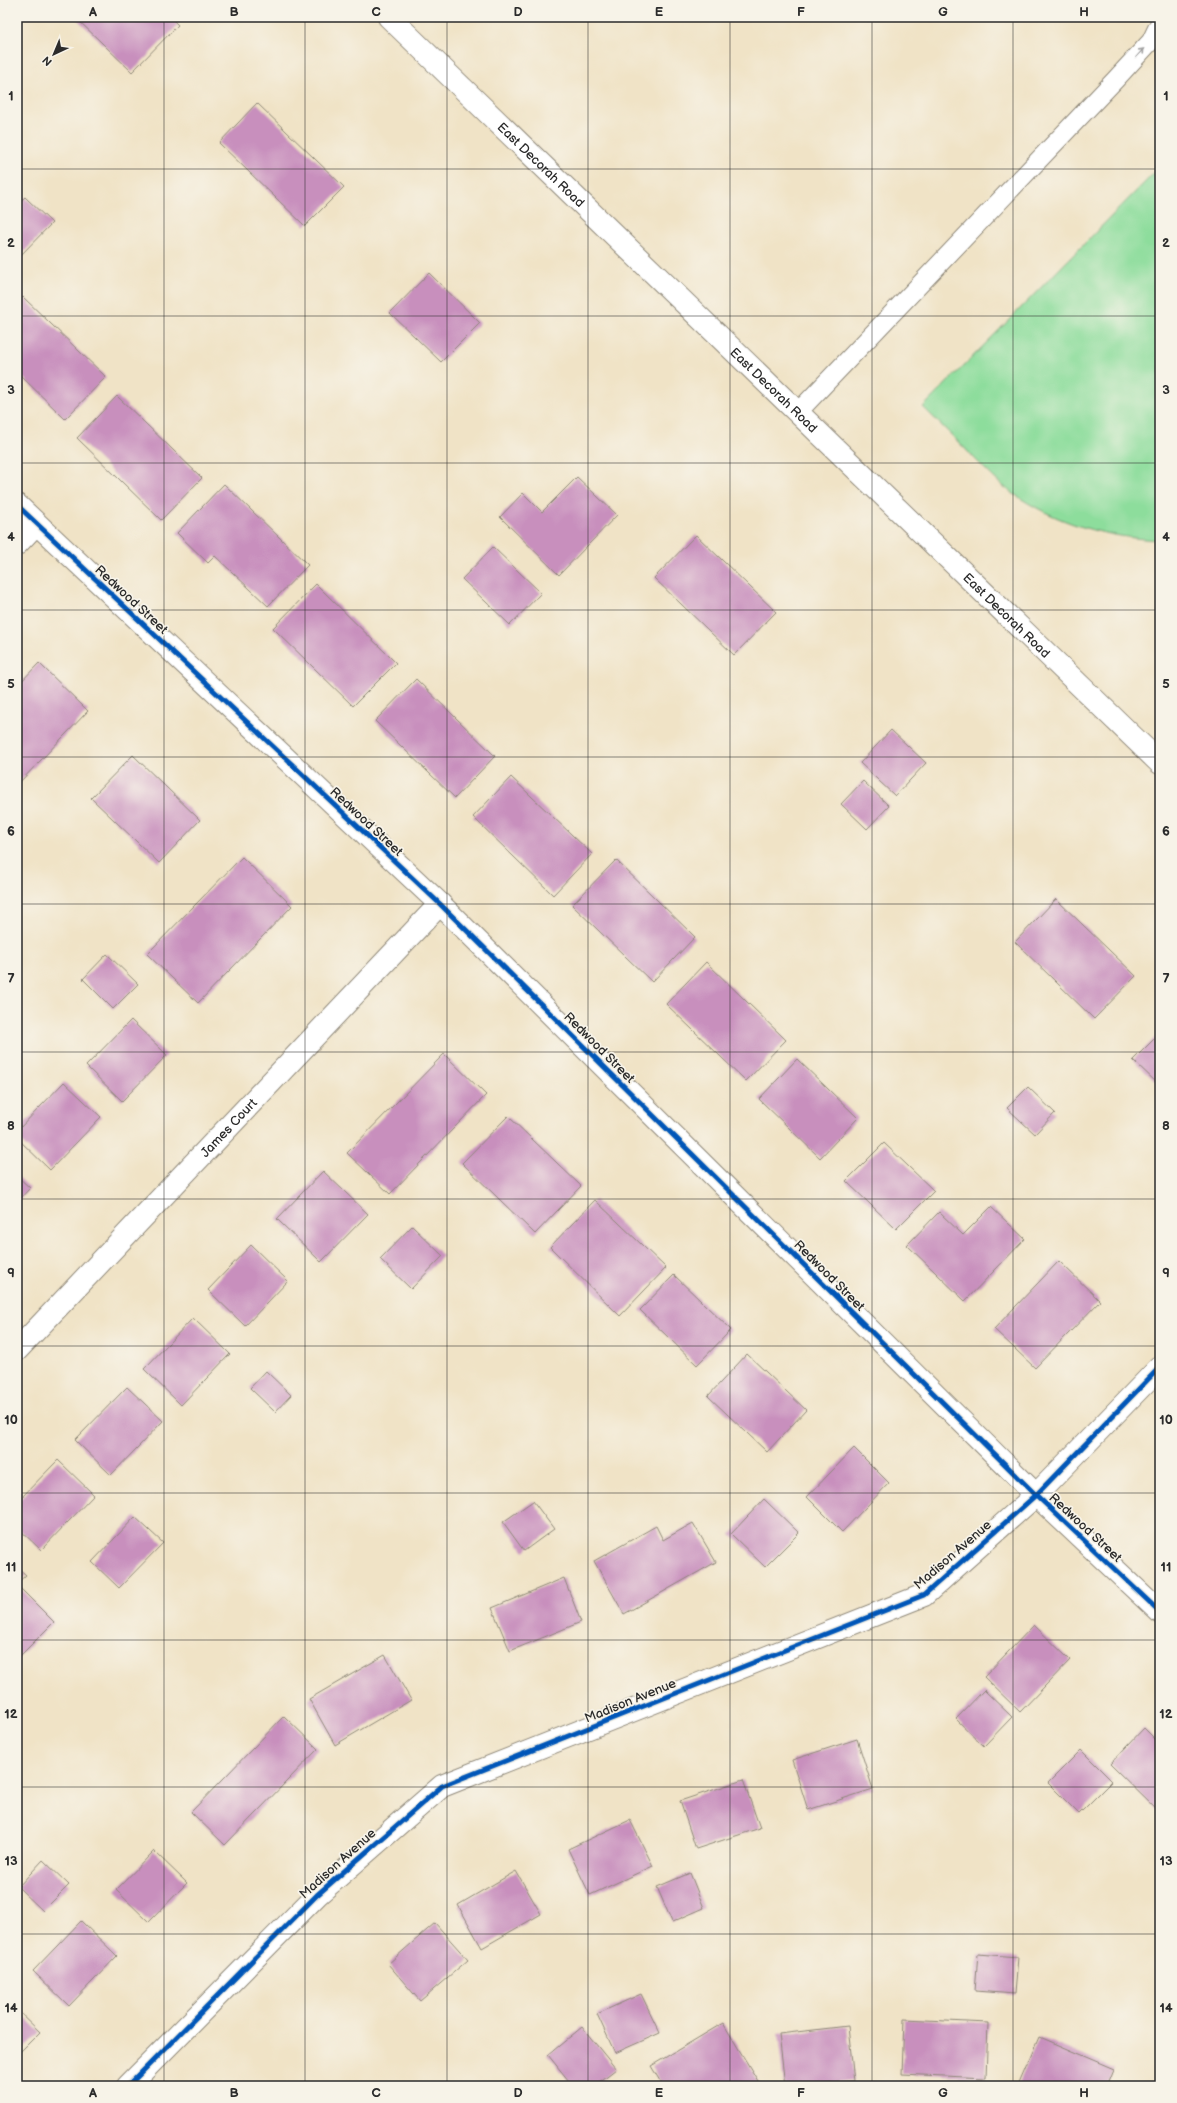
<svg xmlns="http://www.w3.org/2000/svg" width="1177" height="2103" font-family="'Balsamiq Sans',sans-serif">
<style>
.green{fill:#8ddd9c;stroke:#5c8464}
.building{fill:#c88fbd}
.lines{fill:none;stroke-linecap:round;stroke-linejoin:round}
.service-casing{stroke:#8e8778;stroke-width:20}
.minor-casing{stroke:#8e8778;stroke-width:24}
.tertiary-casing{stroke:#8e8778;stroke-width:24}
.service{stroke:#fff;stroke-width:18}
.minor{stroke:#fff;stroke-width:22}
.tertiary{stroke:#fff;stroke-width:22}
.cycleway-casing{stroke:#f7f3e8;stroke-width:8}
.cycleway{stroke:#0057b8;stroke-width:5}
.oneway{stroke:#a0a0a0}
.grid{fill:none;stroke:#2b2b2b;stroke-width:1;stroke-opacity:0.55}
.labels{text-anchor:middle;stroke-width:3.5;stroke-linejoin:round;paint-order:stroke}
.street-label{font-size:13px;fill:#2b2b2b;stroke:#f7f3e8}
.neatline{fill:none;stroke:#2b2b2b;stroke-width:1.5}
.grid-label{font-size:13px;text-anchor:middle;font-weight:bold;fill:#2b2b2b}
</style>
<rect width="100%" height="100%" fill="#f7f3e8"/>
<filter id="ink" filterUnits="userSpaceOnUse"><feTurbulence type="fractalNoise" baseFrequency=".025" numOctaves="2"/><feDisplacementMap in="SourceGraphic" scale="8" xChannelSelector="R" yChannelSelector="G"/><feConvolveMatrix kernelMatrix="1 2 1 2 8 2 1 2 1" color-interpolation-filters="sRGB"/></filter>
<filter id="wash" filterUnits="userSpaceOnUse"><feTurbulence type="fractalNoise" baseFrequency=".012" numOctaves="4" result="noise"/><feDisplacementMap in="SourceGraphic" scale="16" xChannelSelector="R" yChannelSelector="G"/><feGaussianBlur stdDeviation="0.9" result="paint"/><feColorMatrix in="noise" values="0 0 0 0 0 0 0 0 0 0 0 0 0 0 0 0 0 1.4 0 .05"/><feComposite in="paint" operator="in"/></filter>
<g filter="url(#wash)">
<rect width="100%" height="100%" fill="#f0e3c6"/>
<!-- green -->
<path class="green" d="M 1160,167 L 1160,540 C 1107,538 1055,523 1011,492 C 998,483 986,470 975,459 C 958,441 940,424 923,407 Z"/>
<g id="blocks">
<!-- building -->
<path class="building" d="M 75,17 L 170,17 L 178,25 L 132,72 Z
M 257,103 L 344,187 L 305,226 L 219,143 Z
M 25,197 L 52,223 L 17,259 L 17,204 Z
M 429,273 L 480,323 L 441,362 L 390,313 Z
M 23,297 L 106,377 L 65,419 L 17,372 L 17,303 Z
M 117,396 L 202,478 L 161,520 L 77,438 Z
M 577,477 L 617,515 L 559,575 L 500,517 L 523,493 L 542,512 Z
M 224,484 L 308,565 L 268,606 L 215,556 L 208,563 L 177,533 Z
M 696,535 L 776,612 L 734,655 L 654,578 Z
M 493,547 L 541,593 L 510,625 L 462,579 Z
M 316,584 L 396,663 L 353,706 L 273,628 Z
M 39,663 L 88,711 L 17,785 L 17,686 Z
M 416,679 L 495,756 L 455,798 L 375,721 Z
M 891,730 L 926,763 L 895,796 L 860,763 Z
M 133,755 L 200,820 L 159,863 L 91,798 Z
M 511,777 L 592,854 L 553,895 L 473,817 Z
M 863,781 L 889,806 L 867,829 L 841,804 Z
M 242,857 L 292,906 L 198,1003 L 147,954 Z
M 616,860 L 695,937 L 652,982 L 572,905 Z
M 1056,899 L 1136,976 L 1094,1019 L 1015,942 Z
M 107,954 L 138,984 L 113,1009 L 83,979 Z
M 706,962 L 786,1040 L 746,1081 L 666,1004 Z
M 131,1020 L 167,1055 L 122,1101 L 86,1066 Z
M 1160,1033 L 1160,1086 L 1133,1060 Z
M 444,1054 L 486,1095 L 390,1194 L 347,1153 Z
M 797,1059 L 858,1118 L 820,1158 L 759,1099 Z
M 64,1082 L 101,1117 L 50,1170 L 17,1138 L 17,1131 Z
M 1028,1087 L 1055,1113 L 1035,1134 L 1007,1108 Z
M 508,1116 L 581,1186 L 535,1234 L 462,1163 Z
M 884,1143 L 934,1191 L 896,1229 L 846,1181 Z
M 323,1171 L 368,1214 L 321,1262 L 277,1219 Z
M 17,1176 L 30,1188 L 17,1202 Z
M 595,1200 L 666,1268 L 620,1316 L 550,1247 Z
M 991,1207 L 1025,1239 L 965,1301 L 907,1245 L 939,1212 L 963,1235 Z
M 412,1226 L 443,1256 L 411,1289 L 380,1259 Z
M 251,1245 L 288,1281 L 245,1326 L 208,1290 Z
M 1059,1261 L 1100,1301 L 1035,1368 L 994,1329 Z
M 674,1275 L 731,1330 L 697,1365 L 640,1310 Z
M 193,1318 L 230,1354 L 181,1405 L 144,1369 Z
M 747,1354 L 806,1410 L 767,1452 L 708,1396 Z
M 266,1371 L 291,1395 L 275,1412 L 250,1388 Z
M 127,1387 L 163,1421 L 111,1475 L 75,1440 Z
M 854,1448 L 889,1483 L 842,1532 L 807,1497 Z
M 58,1460 L 94,1495 L 41,1550 L 17,1527 L 17,1502 Z
M 764,1499 L 799,1533 L 765,1567 L 731,1534 Z
M 533,1501 L 554,1529 L 524,1551 L 503,1522 Z
M 135,1517 L 163,1543 L 119,1588 L 92,1562 Z
M 693,1523 L 716,1562 L 624,1614 L 594,1561 L 656,1526 L 663,1540 Z
M 17,1567 L 26,1575 L 17,1583 Z
M 564,1578 L 581,1622 L 510,1651 L 492,1608 Z
M 17,1585 L 54,1622 L 18,1658 L 17,1657 Z
M 1034,1625 L 1070,1660 L 1020,1712 L 984,1677 Z
M 385,1655 L 411,1700 L 335,1745 L 309,1699 Z
M 984,1690 L 1012,1717 L 984,1746 L 956,1719 Z
M 284,1716 L 318,1749 L 225,1845 L 191,1812 Z
M 1144,1728 L 1160,1744 L 1160,1813 L 1110,1764 Z
M 857,1739 L 873,1789 L 808,1810 L 792,1760 Z
M 1081,1750 L 1112,1781 L 1079,1814 L 1048,1783 Z
M 743,1780 L 760,1828 L 696,1849 L 680,1801 Z
M 630,1820 L 653,1866 L 590,1895 L 568,1849 Z
M 154,1851 L 187,1883 L 149,1922 L 116,1890 Z
M 43,1860 L 69,1885 L 43,1911 L 18,1887 Z
M 516,1871 L 541,1914 L 482,1948 L 458,1905 Z
M 690,1873 L 704,1908 L 672,1922 L 657,1887 Z
M 81,1921 L 117,1956 L 69,2006 L 33,1971 Z
M 435,1923 L 468,1960 L 420,2001 L 388,1964 Z
M 978,1954 L 1018,1957 L 1015,1994 L 975,1991 Z
M 641,1994 L 660,2033 L 615,2053 L 597,2014 Z
M 17,2010 L 40,2032 L 17,2055 Z
M 904,2019 L 988,2023 L 986,2078 L 902,2074 Z
M 723,2023 L 761,2086 L 663,2086 L 651,2066 Z
M 848,2026 L 854,2081 L 811,2086 L 785,2086 L 779,2034 Z
M 582,2027 L 616,2069 L 594,2086 L 573,2086 L 548,2055 Z
M 1039,2037 L 1114,2069 L 1107,2086 L 1018,2086 Z"/>
</g>
</g>
<g filter="url(#ink)">
<use href="#blocks" fill-opacity="0" stroke="#8e8778" stroke-width="1"/>
<g class="lines">
<!-- service casing -->
<g class="service-casing">
<path id="service" d="M 798,412 L 1115,80 L 1151,41 L 1160,22"/>
</g>
<!-- minor casing -->
<g class="minor-casing">
<g id="minor">
<path d="M 17,505 L 440,904 L 1036,1495 L 1160,1612"/>
<path d="M 17,544 L 36,524"/>
<path id="s1" d="M 17,1350 L 440,904"/>
<path d="M 128,2086 L 317,1895 L 442,1786 L 924,1595 L 1036,1495 L 1160,1367"/>
</g>
</g>
<!-- tertiary casing -->
<g class="tertiary-casing">
<g id="tertiary">
<path id="s2" d="M 389,17 L 1160,763"/>
</g>
</g>
<!-- service -->
<use href="#service" class="service"/>
<!-- minor -->
<use href="#minor" class="minor"/>
<!-- tertiary -->
<use href="#tertiary" class="tertiary"/>
<!-- cycleway casing -->
<g class="cycleway-casing">
<path id="cycleway" d="M 17,505 L 440,904 L 1036,1495 L 1160,1612
M 128,2086 L 317,1895 L 442,1786 L 924,1595 L 1036,1495 L 1160,1367"/>
</g>
<!-- cycleway -->
<use href="#cycleway" class="cycleway"/>
</g>
<!-- one-way arrows -->
<defs><path id="oneway-shaft" d="M-6 0H5M1.5-3L5.5 0L1.5 3" fill="none" stroke-width="1.6" stroke-linecap="round" stroke-linejoin="round"/></defs>
<use class="oneway" href="#oneway-shaft" transform="translate(1140 53) rotate(-48)"/>
</g>
<!-- grid -->
<path class="grid" d="M 164,17 L 164,2086M 305,17 L 305,2086M 447,17 L 447,2086M 588,17 L 588,2086M 730,17 L 730,2086M 872,17 L 872,2086M 1013,17 L 1013,2086M 17,169 L 1160,169M 17,316 L 1160,316M 17,463 L 1160,463M 17,610 L 1160,610M 17,757 L 1160,757M 17,904 L 1160,904M 17,1052 L 1160,1052M 17,1199 L 1160,1199M 17,1346 L 1160,1346M 17,1493 L 1160,1493M 17,1640 L 1160,1640M 17,1787 L 1160,1787M 17,1934 L 1160,1934"/>
<g class="labels">
<!-- street labels -->
<g class="street-label">
<text dy="5" stroke="none"><textPath href="#s2" startOffset="212">East Decorah Road</textPath></text>
<text dy="5" stroke="none"><textPath href="#s2" startOffset="536">East Decorah Road</textPath></text>
<text transform="translate(132 599) rotate(43)" y="5">Redwood Street</text>
<text dy="5" stroke="none"><textPath href="#s2" startOffset="860">East Decorah Road</textPath></text>
<text transform="translate(367 821) rotate(43)" y="5">Redwood Street</text>
<text transform="translate(600 1047) rotate(45)" y="5">Redwood Street</text>
<text dy="5" stroke="none"><textPath href="#s1" startOffset="307">James Court</textPath></text>
<text transform="translate(830 1275) rotate(45)" y="5">Redwood Street</text>
<text transform="translate(1086 1527) rotate(43)" y="5">Redwood Street</text>
<text transform="translate(952 1554) rotate(-41)" y="5">Madison Avenue</text>
<text transform="translate(630 1700) rotate(-22)" y="5">Madison Avenue</text>
<text transform="translate(337 1863) rotate(-42)" y="5">Madison Avenue</text>
</g>
</g>
<!-- margin -->
<rect width="1177" height="2103" fill="none" stroke="#f7f3e8" stroke-width="44"/>
<!-- north arrow -->
<g transform="translate(54 54) rotate(224)" stroke="#f7f3e8" stroke-width="3" paint-order="stroke">
<path d="M0-3L7 15L0 10L-7 15Z" fill="#2b2b2b"/>
<text y="-6" font-size="11" font-weight="bold" text-anchor="middle" fill="#2b2b2b">N</text>
</g>
<rect x="22" y="22" width="1133" height="2059" class="neatline"/>
<g class="grid-label">
<text x="93" y="16">A</text>
<text x="234" y="16">B</text>
<text x="376" y="16">C</text>
<text x="518" y="16">D</text>
<text x="659" y="16">E</text>
<text x="801" y="16">F</text>
<text x="943" y="16">G</text>
<text x="1084" y="16">H</text>
<text x="11" y="100">1</text>
<text x="1166" y="100">1</text>
<text x="11" y="247">2</text>
<text x="1166" y="247">2</text>
<text x="11" y="394">3</text>
<text x="1166" y="394">3</text>
<text x="11" y="541">4</text>
<text x="1166" y="541">4</text>
<text x="11" y="688">5</text>
<text x="1166" y="688">5</text>
<text x="11" y="835">6</text>
<text x="1166" y="835">6</text>
<text x="11" y="983">7</text>
<text x="1166" y="983">7</text>
<text x="11" y="1130">8</text>
<text x="1166" y="1130">8</text>
<text x="11" y="1277">9</text>
<text x="1166" y="1277">9</text>
<text x="11" y="1424">10</text>
<text x="1166" y="1424">10</text>
<text x="11" y="1571">11</text>
<text x="1166" y="1571">11</text>
<text x="11" y="1718">12</text>
<text x="1166" y="1718">12</text>
<text x="11" y="1865">13</text>
<text x="1166" y="1865">13</text>
<text x="11" y="2012">14</text>
<text x="1166" y="2012">14</text>
<text x="93" y="2097">A</text>
<text x="234" y="2097">B</text>
<text x="376" y="2097">C</text>
<text x="518" y="2097">D</text>
<text x="659" y="2097">E</text>
<text x="801" y="2097">F</text>
<text x="943" y="2097">G</text>
<text x="1084" y="2097">H</text>
</g>
</svg>
